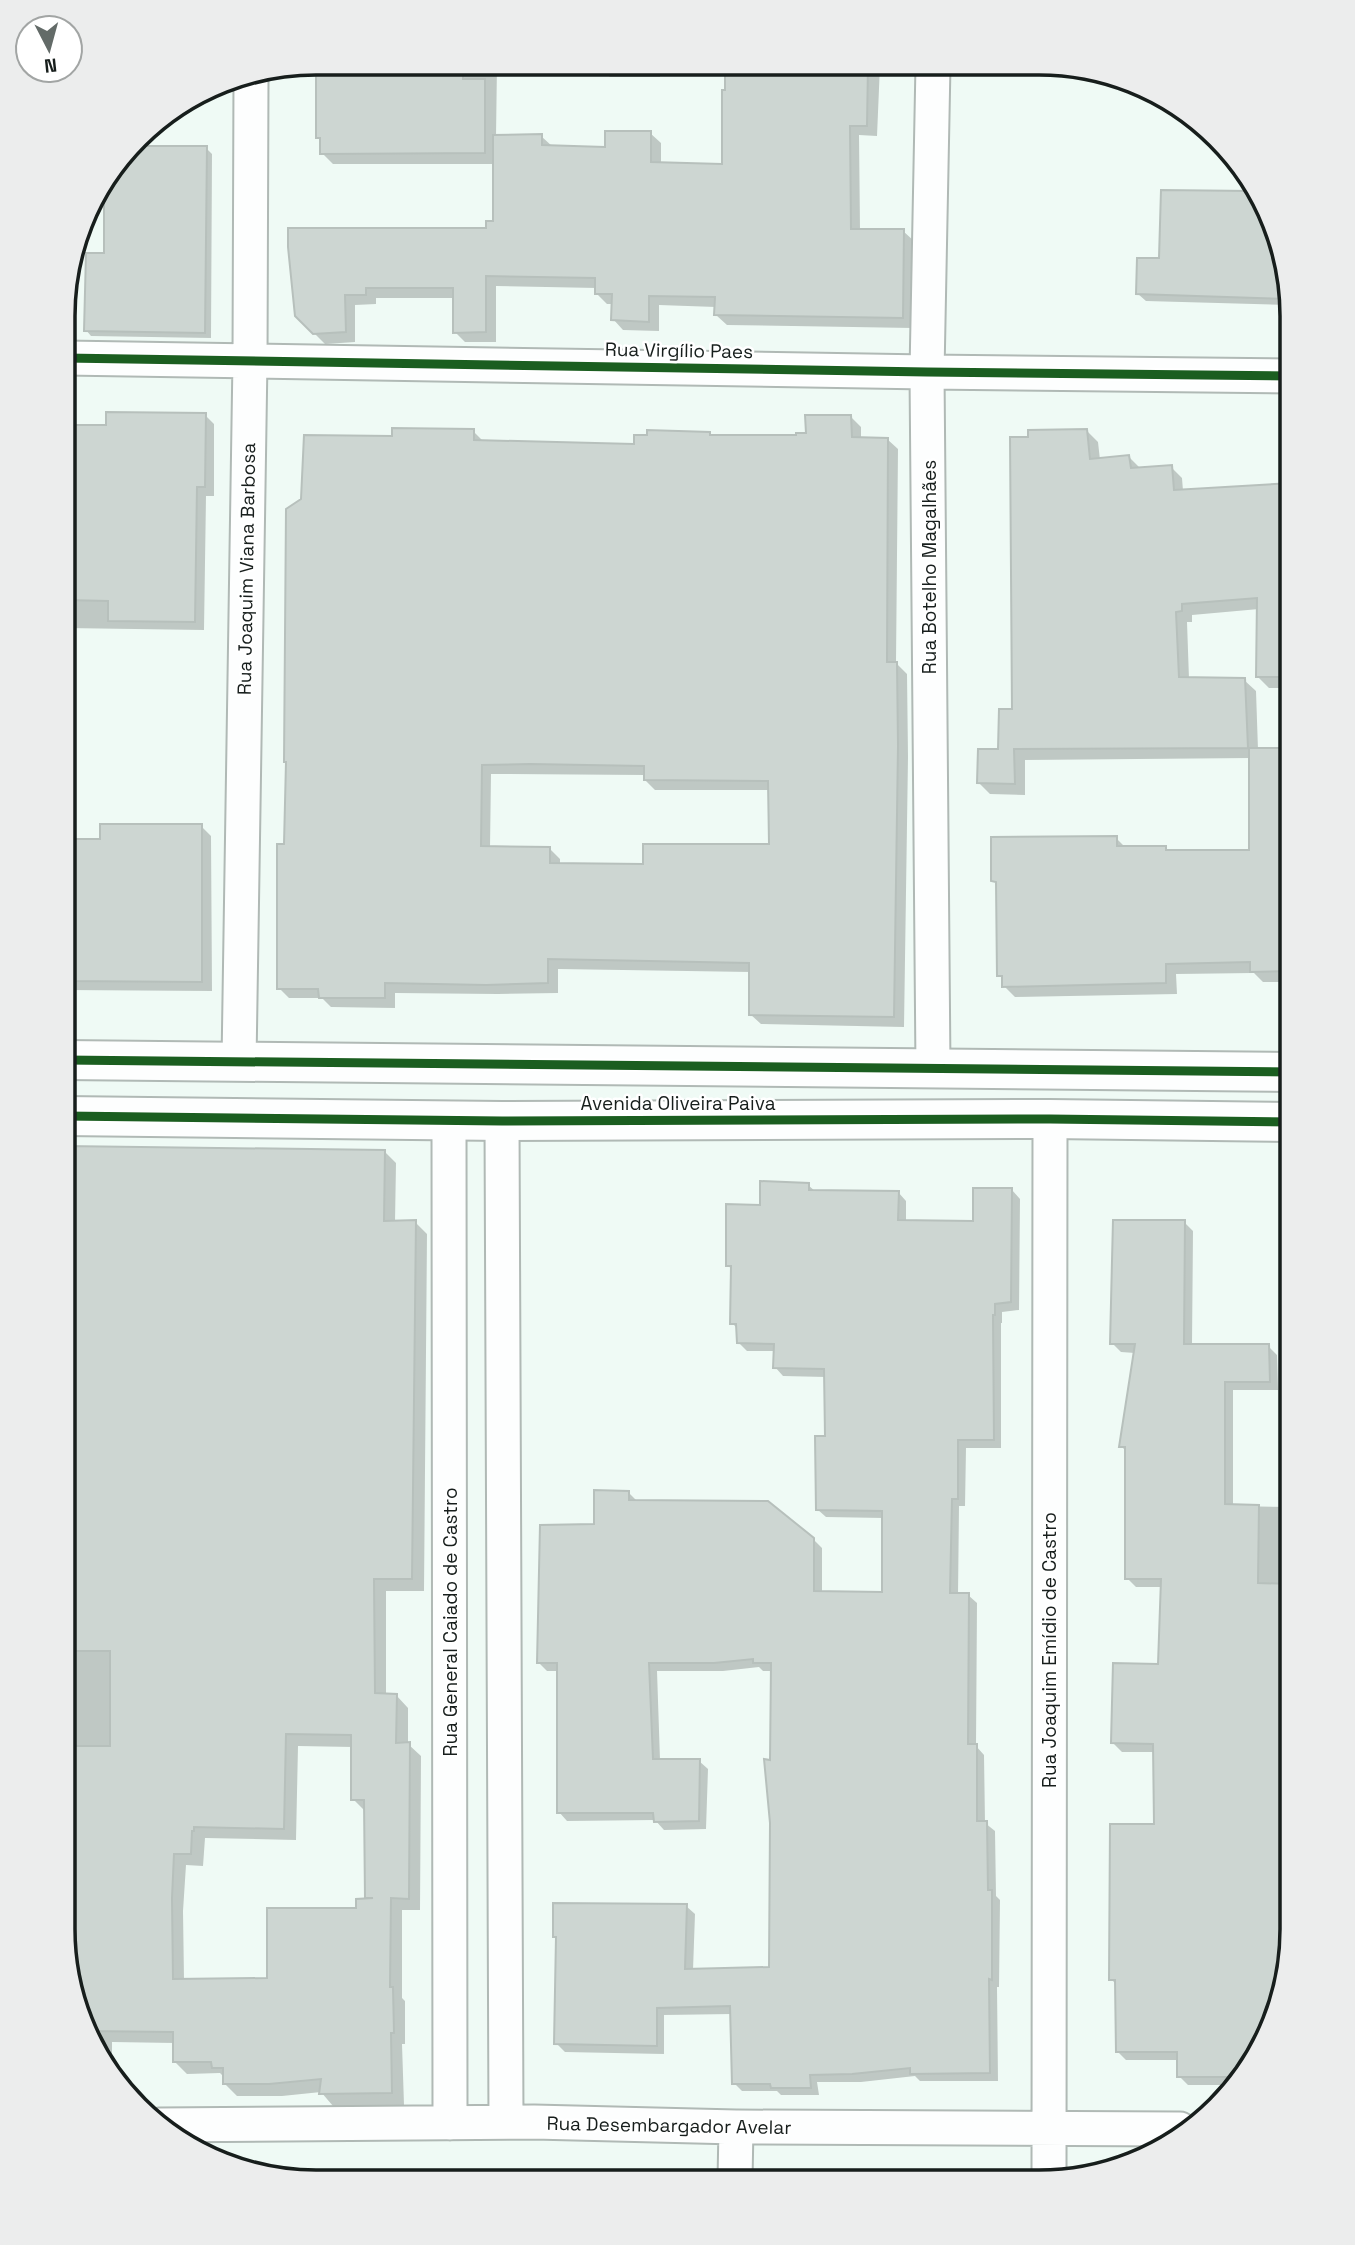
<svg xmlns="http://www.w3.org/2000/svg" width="1355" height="2245" font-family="'Space Grotesk',sans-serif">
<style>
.shadow{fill:#0003;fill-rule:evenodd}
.building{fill:#cdd6d2;stroke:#b7c0bc;stroke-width:2;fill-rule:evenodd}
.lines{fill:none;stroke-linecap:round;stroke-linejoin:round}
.street-casing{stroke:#b0b9b5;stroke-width:37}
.primary-casing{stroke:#b0b9b5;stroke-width:42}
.street{stroke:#fdfefe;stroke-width:33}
.primary{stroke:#fdfefe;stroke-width:38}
.cycleway-casing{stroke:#fff;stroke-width:13}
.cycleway{stroke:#1b5e20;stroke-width:9}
.labels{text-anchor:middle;stroke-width:5;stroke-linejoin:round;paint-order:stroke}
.street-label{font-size:19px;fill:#171e1c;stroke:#fff}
.rim{fill:none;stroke:#171e1c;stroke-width:3.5}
</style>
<rect width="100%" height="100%" fill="#effaf5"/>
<!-- shadow -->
<path class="shadow" d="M 318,63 L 497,64 L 496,137 L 541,136 L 553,147 L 606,148 L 650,133 L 661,143 L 661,164 L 724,165 L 727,64 L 880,65 L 877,136 L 859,135 L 860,230 L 903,231 L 914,241 L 913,328 L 727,325 L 716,315 L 716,307 L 659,305 L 659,331 L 623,330 L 613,319 L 613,304 L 607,304 L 596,293 L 597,288 L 496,286 L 496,342 L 465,342 L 455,332 L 455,298 L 376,298 L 376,304 L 355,305 L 355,342 L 325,344 L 297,316 L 488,230 L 495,223 L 494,164 L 333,164 L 322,153 L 322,141 L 317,137 Z
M 600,64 L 661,64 L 660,77 L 610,77 L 600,67 Z
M 1029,65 L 1072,65 L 1099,76 L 1036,76 L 1029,68 Z
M 132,148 L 206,148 L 212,154 L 211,338 L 91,336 L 86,330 L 105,255 L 106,182 Z
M 1243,181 L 1273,220 L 1290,305 L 1146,301 L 1138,294 L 1161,260 L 1243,193 Z
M 205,415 L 214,424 L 214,496 L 206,496 L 204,630 L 65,628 L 65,427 L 107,427 Z
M 851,417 L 861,427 L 861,439 L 887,439 L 898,449 L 896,663 L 907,674 L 908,757 L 904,1027 L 761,1024 L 750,1014 L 751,972 L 558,969 L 558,993 L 498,994 L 395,993 L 395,1008 L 331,1007 L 322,998 L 289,998 L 279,988 L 286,846 L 393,438 L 473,431 L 483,441 L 636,445 L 709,434 L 712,437 L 797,436 ZM 491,774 L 645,775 L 645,780 L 655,790 L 770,790 L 771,846 L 645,866 L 560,865 L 560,859 L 550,849 L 490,848 Z
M 1087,431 L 1098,442 L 1100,460 L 1129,457 L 1141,469 L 1171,467 L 1182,478 L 1183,491 L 1284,485 L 1282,457 L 1292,457 L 1292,688 L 1269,688 L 1258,677 L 1259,609 L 1192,615 L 1192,622 L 1187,622 L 1189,679 L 1244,680 L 1256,691 L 1258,750 L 1286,750 L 1292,756 L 1292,982 L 1263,982 L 1254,973 L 1176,974 L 1177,994 L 1015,997 L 1004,986 L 1004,980 L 999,975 L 998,885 L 993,880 L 1116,838 L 1126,848 L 1165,847 L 1170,852 L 1251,852 L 1251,758 L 1025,760 L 1025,795 L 990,794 L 979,783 L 1000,751 L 1014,711 Z
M 201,826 L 211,836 L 212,991 L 64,990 L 64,841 L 101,841 Z
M 64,1148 L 384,1151 L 396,1163 L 395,1222 L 415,1222 L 427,1234 L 424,1591 L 386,1591 L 386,1695 L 396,1695 L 408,1708 L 408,1744 L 421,1756 L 420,1910 L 402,1910 L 402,1998 L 405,2001 L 405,2044 L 402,2044 L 404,2105 L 333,2106 L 321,2092 L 282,2096 L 237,2096 L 225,2084 L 225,2078 L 220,2073 L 187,2074 L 175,2062 L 175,2043 L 112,2042 L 112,2064 L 82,2025 L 63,1929 ZM 298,1746 L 353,1747 L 353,1799 L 366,1812 L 366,1897 L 369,1900 L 269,1980 L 184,1980 L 183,1911 L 186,1865 L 203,1866 L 205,1838 L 296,1840 Z
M 808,1185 L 816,1192 L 898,1192 L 906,1201 L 906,1222 L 974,1222 L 1012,1190 L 1020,1199 L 1019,1310 L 1002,1312 L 1002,1323 L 1001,1323 L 1001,1448 L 966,1448 L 965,1506 L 959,1506 L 958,1595 L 968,1595 L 977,1603 L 976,1746 L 984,1755 L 985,1823 L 995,1831 L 996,1896 L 1000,1900 L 999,1987 L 997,1987 L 998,2081 L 920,2081 L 915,2076 L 861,2082 L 817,2082 L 819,2095 L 781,2095 L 777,2091 L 742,2091 L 734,2083 L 732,2014 L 664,2015 L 664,2054 L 565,2052 L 556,2043 L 686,1906 L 695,1914 L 693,1970 L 771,1969 L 773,1671 L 763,1671 L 759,1667 L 723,1671 L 657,1671 L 660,1760 L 699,1761 L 708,1769 L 706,1829 L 664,1830 L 655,1820 L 567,1821 L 559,1812 L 559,1671 L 547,1671 L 539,1663 L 596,1526 L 628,1492 L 637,1501 L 813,1539 L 822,1548 L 822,1593 L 884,1594 L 884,1518 L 826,1517 L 817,1509 L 827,1438 L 826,1377 L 783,1376 L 775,1367 L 775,1351 L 747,1351 L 738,1342 L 738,1329 L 732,1323 L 733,1270 L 727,1265 L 762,1206 Z
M 1184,1222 L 1193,1231 L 1192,1346 L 1268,1346 L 1277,1355 L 1278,1390 L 1233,1390 L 1233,1506 L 1292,1507 L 1291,1946 L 1273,2025 L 1237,2085 L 1188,2085 L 1179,2076 L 1179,2060 L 1126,2060 L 1117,2051 L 1117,1985 L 1111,1979 L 1156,1826 L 1155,1752 L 1122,1752 L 1113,1743 L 1160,1666 L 1162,1587 L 1136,1587 L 1127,1578 L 1127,1452 L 1121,1446 L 1135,1353 L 1121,1352 L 1112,1343 Z"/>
<!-- building -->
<path class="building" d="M 316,63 L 463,63 L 463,79 L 485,79 L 485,153 L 320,154 L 320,138 L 316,138 Z
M 725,64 L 868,65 L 867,126 L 850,126 L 851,229 L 904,229 L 903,318 L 714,315 L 715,297 L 649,296 L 649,322 L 611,320 L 612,294 L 595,294 L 595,278 L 486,276 L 486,332 L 453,333 L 453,288 L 366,288 L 366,295 L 345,295 L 346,332 L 313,334 L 295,316 L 288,247 L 288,228 L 486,228 L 486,221 L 493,221 L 493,135 L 542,134 L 542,145 L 605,147 L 605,131 L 651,131 L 651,162 L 722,164 L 722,90 L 725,90 Z
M 133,146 L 207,146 L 205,333 L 84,331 L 86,253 L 104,253 L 104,185 Z
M 1161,190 L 1251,191 L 1273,220 L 1289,299 L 1136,294 L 1137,258 L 1159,258 Z
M 106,412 L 206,413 L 205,487 L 197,487 L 195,622 L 108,621 L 108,601 L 65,600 L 65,425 L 106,425 Z
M 805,415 L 851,415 L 852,437 L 888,438 L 887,662 L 897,662 L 898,746 L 894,1017 L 749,1015 L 749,963 L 548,959 L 548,983 L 486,985 L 385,983 L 385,998 L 319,998 L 318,989 L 277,989 L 277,844 L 284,844 L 286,762 L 284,762 L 286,509 L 301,499 L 304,435 L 392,436 L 392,428 L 474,429 L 474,440 L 634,444 L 634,435 L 647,435 L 647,430 L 710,432 L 710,435 L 796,435 L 796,433 L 806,433 ZM 530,764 L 644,766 L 644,780 L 768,781 L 769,844 L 643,844 L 643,864 L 550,863 L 550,847 L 481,846 L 482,765 Z
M 1087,429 L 1090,459 L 1129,455 L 1131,468 L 1172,465 L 1174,490 L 1292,483 L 1292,654 L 1287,654 L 1287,677 L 1256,677 L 1257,598 L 1182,604 L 1182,611 L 1176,612 L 1179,677 L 1245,678 L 1248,748 L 1014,749 L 1015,784 L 977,783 L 978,749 L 998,749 L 999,709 L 1012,709 L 1010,437 L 1028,437 L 1028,430 Z
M 1249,748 L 1287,748 L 1287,835 L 1292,835 L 1292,971 L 1250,972 L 1250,962 L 1166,964 L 1166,983 L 1002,987 L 1002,976 L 997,976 L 996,882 L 991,881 L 991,837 L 1117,836 L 1117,846 L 1166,846 L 1166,850 L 1249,850 Z
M 100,824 L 202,824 L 202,982 L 64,981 L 64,839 L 100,839 Z
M 64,1146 L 385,1150 L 384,1221 L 416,1220 L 412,1579 L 374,1579 L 375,1693 L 397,1694 L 396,1743 L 410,1742 L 409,1899 L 391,1898 L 390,1987 L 393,1987 L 394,2033 L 391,2033 L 392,2093 L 319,2094 L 321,2079 L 269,2084 L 223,2084 L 223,2068 L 212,2068 L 211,2062 L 173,2062 L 173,2032 L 86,2031 L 82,2025 L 63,1929 L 63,1746 L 110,1746 L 110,1651 L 63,1651 ZM 286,1734 L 351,1735 L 351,1800 L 364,1800 L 365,1898 L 373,1898 L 356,1899 L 356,1908 L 267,1908 L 267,1978 L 173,1979 L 172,1898 L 174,1854 L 191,1854 L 192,1831 L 194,1831 L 194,1827 L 284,1829 Z
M 760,1181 L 809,1183 L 809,1190 L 899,1191 L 898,1220 L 973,1221 L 973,1188 L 1012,1188 L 1011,1302 L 995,1304 L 995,1315 L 993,1315 L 994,1440 L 958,1440 L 958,1499 L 952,1499 L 950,1593 L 969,1593 L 968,1744 L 977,1744 L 977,1821 L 987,1821 L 988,1890 L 992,1890 L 992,1980 L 989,1979 L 990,2073 L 910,2074 L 910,2068 L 852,2074 L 810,2075 L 811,2088 L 771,2088 L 770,2084 L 732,2084 L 730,2006 L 657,2008 L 657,2046 L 554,2044 L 556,1937 L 553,1937 L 553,1903 L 687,1904 L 685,1969 L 769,1967 L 770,1823 L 764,1759 L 770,1760 L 771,1663 L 753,1663 L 753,1659 L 714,1663 L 649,1663 L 653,1759 L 700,1759 L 699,1821 L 654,1822 L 653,1813 L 557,1813 L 557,1663 L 537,1663 L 540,1525 L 594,1524 L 594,1490 L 629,1491 L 629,1500 L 768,1501 L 814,1538 L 814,1591 L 882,1592 L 882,1511 L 816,1510 L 815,1436 L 825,1436 L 824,1369 L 773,1368 L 774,1344 L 737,1343 L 736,1324 L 730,1324 L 731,1266 L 726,1266 L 726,1204 L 760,1205 Z
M 1113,1220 L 1185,1220 L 1184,1344 L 1269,1344 L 1270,1382 L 1225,1382 L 1225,1504 L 1259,1505 L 1258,1583 L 1292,1584 L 1291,1946 L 1273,2025 L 1243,2077 L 1177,2077 L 1177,2052 L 1116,2052 L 1115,1980 L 1109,1980 L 1110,1824 L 1154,1824 L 1153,1744 L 1111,1743 L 1113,1663 L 1158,1664 L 1161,1579 L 1125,1579 L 1125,1447 L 1119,1447 L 1135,1344 L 1110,1344 Z"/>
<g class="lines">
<!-- street casing -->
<g class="street-casing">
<path id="street" d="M 65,358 L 927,372 L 1292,376
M 239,1062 L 250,360 L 251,76
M 933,1069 L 927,372 L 933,65
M 449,1120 L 450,2123
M 502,1121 L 506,2122
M 159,2125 L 534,2122 L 736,2127 L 1180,2129
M 1049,2180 L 1050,1119
M 735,2181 L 736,2127"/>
</g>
<!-- primary casing -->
<g class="primary-casing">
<path id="primary" d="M 64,1060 L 1292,1072
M 64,1116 L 502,1121 L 1050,1119 L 1292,1122"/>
</g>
<!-- street -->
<use href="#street" class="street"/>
<!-- primary -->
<use href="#primary" class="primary"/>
<!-- cycleway casing -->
<g class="cycleway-casing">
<path id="cycleway" d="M 65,358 L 927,372 L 1292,376
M 64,1060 L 1292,1072
M 64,1116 L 502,1121 L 1050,1119 L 1292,1122"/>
</g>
<!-- cycleway -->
<use href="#cycleway" class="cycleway"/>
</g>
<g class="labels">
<!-- street labels -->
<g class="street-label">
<text transform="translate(679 350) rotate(1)" y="7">Rua Virgílio Paes</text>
<text transform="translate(929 567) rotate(-90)" y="7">Rua Botelho Magalhães</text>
<text transform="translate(246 569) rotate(-89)" y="7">Rua Joaquim Viana Barbosa</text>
<text x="678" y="1110">Avenida Oliveira Paiva</text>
<text transform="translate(450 1622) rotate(-90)" y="7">Rua General Caiado de Castro</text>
<text transform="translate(1049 1650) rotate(-90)" y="7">Rua Joaquim Emídio de Castro</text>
<text transform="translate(669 2125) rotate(1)" y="7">Rua Desembargador Avelar</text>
</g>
</g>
<!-- crop -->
<path d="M0 0H1355V2245H0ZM316 75H1039A241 241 0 0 1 1280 316V1929A241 241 0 0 1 1039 2170H316A241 241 0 0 1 75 1929V316A241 241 0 0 1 316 75Z" fill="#eceded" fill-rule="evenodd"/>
<path class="rim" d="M316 75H1039A241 241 0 0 1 1280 316V1929A241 241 0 0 1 1039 2170H316A241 241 0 0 1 75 1929V316A241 241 0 0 1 316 75Z"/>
<!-- north arrow -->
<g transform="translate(49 49) rotate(174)"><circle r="33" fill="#ffffff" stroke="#a2a5a4" stroke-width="2"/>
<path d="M0-5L12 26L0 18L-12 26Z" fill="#636b68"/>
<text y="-10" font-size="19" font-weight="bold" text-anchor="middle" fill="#171e1c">N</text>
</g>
</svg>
